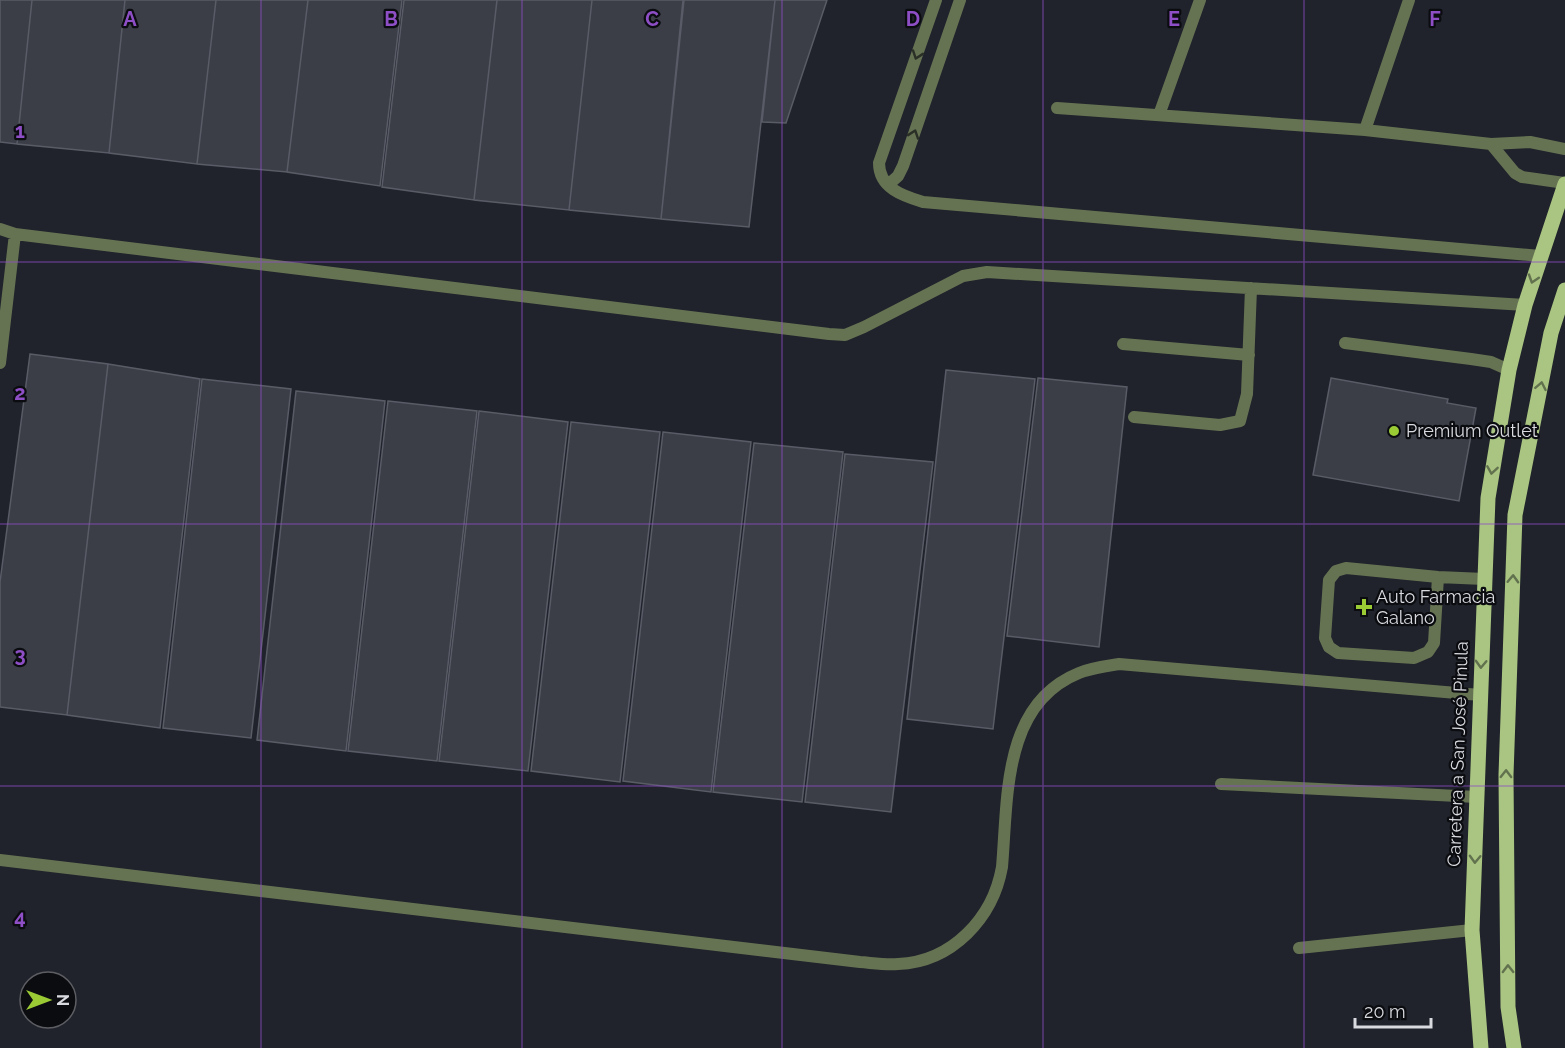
<svg xmlns="http://www.w3.org/2000/svg" width="1565" height="1048" font-family="Raleway,sans-serif">
<style>
.building{fill:#3b3e47;stroke:#595c66;stroke-width:1.5}
.lines{fill:none;stroke-linecap:round;stroke-linejoin:round}
.service{stroke:#667353;stroke-width:12}
.minor{stroke:#667353;stroke-width:12}
.primary{stroke:#a9c581;stroke-width:15}
.oneway{stroke:#2b3027}
.oneway2{stroke:#62724e}
.grid{fill:none;stroke:#8e4fc6;stroke-width:1.5;stroke-opacity:0.55}
.poi-dot{fill:#9acb35;stroke:#0b0c10;stroke-width:2}
.labels{text-anchor:middle;stroke-width:4.5;stroke-linejoin:round;paint-order:stroke}
.poi-label{font-size:18px;fill:#d8dae0;stroke:#0b0c10;text-anchor:start}
.street-label{font-size:18px;fill:#d8dae0;stroke:#0b0c10}
.grid-label{font-size:20px;text-anchor:middle;font-weight:bold;fill:#8e4fc6;stroke:#0b0c10;stroke-width:4.5;stroke-linejoin:round;paint-order:stroke}
</style>
<rect width="100%" height="100%" fill="#20232b"/>
<!-- building -->
<path class="building" d="M 0,0 L 32,0 L 17,144 L 0,142 Z
M 32,0 L 125,0 L 109,153 L 17,144 Z
M 125,0 L 216,0 L 197,164 L 109,153 Z
M 216,0 L 308,0 L 287,172 L 197,164 Z
M 308,0 L 402,0 L 380,186 L 287,172 Z
M 404,0 L 497,0 L 474,200 L 382,187 Z
M 497,0 L 592,0 L 569,210 L 474,200 Z
M 592,0 L 683,0 L 661,219 L 569,210 Z
M 684,0 L 775,0 L 749,227 L 661,219 Z
M 775,0 L 827,0 L 786,123 L 762,122 Z
M 30,354 L 108,364 L 67,715 L 0,707 L 0,582 Z
M 108,364 L 200,379 L 160,728 L 67,715 Z
M 946,370 L 1035,379 L 993,729 L 907,719 Z
M 1038,378 L 1127,387 L 1099,647 L 1007,636 Z
M 1331,378 L 1448,399 L 1447,403 L 1476,408 L 1459,501 L 1313,475 Z
M 202,379 L 291,389 L 251,738 L 163,728 Z
M 296,391 L 385,401 L 346,751 L 257,740 Z
M 388,401 L 477,411 L 437,761 L 348,751 Z
M 479,411 L 568,422 L 528,771 L 439,761 Z
M 571,422 L 660,432 L 620,782 L 531,771 Z
M 663,432 L 751,442 L 711,792 L 623,781 Z
M 754,443 L 843,452 L 802,802 L 713,792 Z
M 845,454 L 933,462 L 891,812 L 805,802 Z"/>
<g class="lines">
<!-- service -->
<path class="service" d="M 0,229 L 15,234 L 829,334 L 845,335 L 864,327 L 963,276 L 987,272 L 1525,305
M 1345,343 L 1471,359 L 1491,362 L 1509,370
M 1123,344 L 1249,355
M 0,363 L 15,234
M 1134,417 L 1220,425 L 1240,421 L 1247,394 L 1251,288
M 1438,577 L 1434,643 L 1428,652 L 1414,658 L 1338,653 L 1329,647 L 1325,638 L 1329,580 L 1336,571 L 1346,568 L 1438,577 L 1484,579
M 1221,784 L 1477,797
M 1299,948 L 1472,930"/>
<!-- minor -->
<path class="minor" d="M 936,0 L 879,163 C 879,188 903,196 923,202 L 1540,256
M 1057,108 L 1365,130 L 1491,144 L 1530,142 L 1565,149
M 1159,115 L 1200,0
M 1365,130 L 1409,0
M 1491,144 L 1515,173 L 1522,177 L 1565,183
M 888,185 L 898,176 L 903,166 L 960,0
M 0,860 L 860,962 C 873,963 885,965 898,964 C 952,962 993,918 1002,867 C 1008,798 1002,704 1079,673 C 1091,668 1106,666 1119,664 L 1480,695"/>
<!-- primary -->
<path class="primary" d="M 1481,1048 L 1472,930 L 1488,498 L 1509,370 L 1525,305 L 1565,184
M 1514,1048 L 1508,1007 L 1506,775 L 1515,515 L 1551,333 L 1565,290"/>
</g>
<!-- one-way arrows -->
<defs><path id="oneway-chevron" d="M-2-3.5L2.5 0L-2 3.5" fill="none" stroke-width="1.6" stroke-linecap="round" stroke-linejoin="round" transform="scale(1.5)"/></defs>
<g class="oneway">
<use href="#oneway-chevron" transform="translate(917 55) rotate(109)"/>
<use href="#oneway-chevron" transform="translate(914 134) rotate(-71)"/>
</g>
<g class="oneway2">
<use href="#oneway-chevron" transform="translate(1533 279) rotate(108)"/>
<use href="#oneway-chevron" transform="translate(1541 386) rotate(-79)"/>
<use href="#oneway-chevron" transform="translate(1492 470) rotate(99)"/>
<use href="#oneway-chevron" transform="translate(1513 579) rotate(-88)"/>
<use href="#oneway-chevron" transform="translate(1481 664) rotate(92)"/>
<use href="#oneway-chevron" transform="translate(1506 774) rotate(-89)"/>
<use href="#oneway-chevron" transform="translate(1475 859) rotate(92)"/>
<use href="#oneway-chevron" transform="translate(1508 969) rotate(-91)"/>
</g>
<!-- grid -->
<path class="grid" d="M 261,0 L 261,1048M 522,0 L 522,1048M 782,0 L 782,1048M 1043,0 L 1043,1048M 1304,0 L 1304,1048M 0,262 L 1565,262M 0,524 L 1565,524M 0,786 L 1565,786"/>
<!-- markers -->
<g class="poi-dot">
<circle cx="1394" cy="431" r="6"/>
<path d="M1361 598h6v6h6v6h-6v6h-6v-6h-6v-6h6z"/>
</g>
<g class="labels">
<!-- poi labels -->
<g class="poi-label">
<text x="1406" y="437">Premium Outlet</text>
<text x="1376" y="603">Auto Farmacia<tspan x="1376" dy="21">Galano</tspan></text>
</g>
<!-- street labels -->
<g class="street-label">
<text transform="translate(1458 754) rotate(-88)" y="6">Carretera a San José Pinula</text>
</g>
</g>
<g class="grid-label">
<text x="130" y="26">A</text>
<text x="391" y="26">B</text>
<text x="652" y="26">C</text>
<text x="913" y="26">D</text>
<text x="1174" y="26">E</text>
<text x="1435" y="26">F</text>
<text x="20" y="138">1</text>
<text x="20" y="400">2</text>
<text x="20" y="662">3</text>
<text x="20" y="924">4</text>
</g>
<!-- north arrow -->
<g transform="translate(48 1000) rotate(90)"><circle r="28" fill="#0b0c10" stroke="#5d5e63" stroke-width="1.5"/>
<path d="M0-4.5L10 22L0 15L-10 22Z" fill="#9acb35"/>
<text y="-9" font-size="16" font-weight="bold" text-anchor="middle" fill="#d8dae0">N</text>
</g>
<!-- scale -->
<path d="M1355 1018v9h76v-9" fill="none" stroke="#d8dae0" stroke-width="3"/>
<text x="1364" y="1018" font-size="18" fill="#d8dae0" stroke="#0b0c10" stroke-width="4.5" paint-order="stroke">20 m</text>
</svg>
